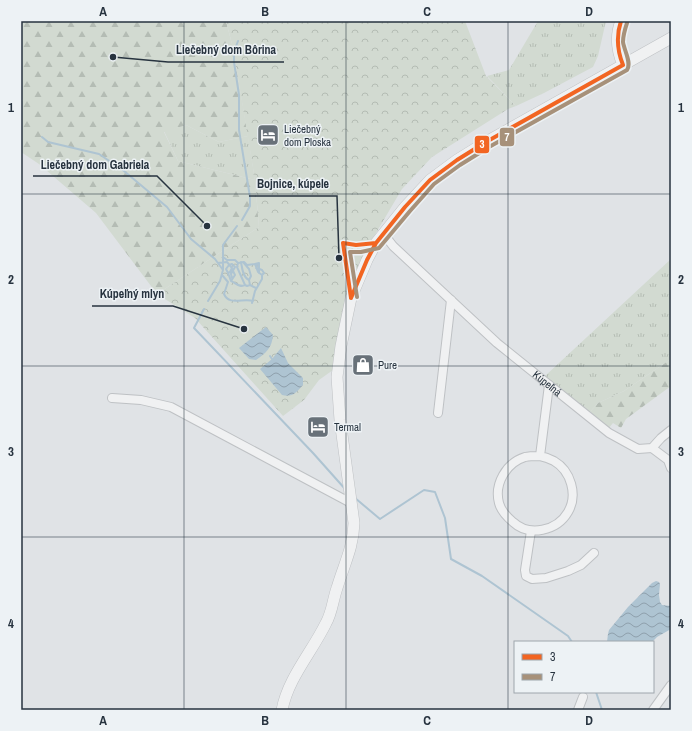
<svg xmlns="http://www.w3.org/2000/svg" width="692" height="731" font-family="'Archivo Narrow',sans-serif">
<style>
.grass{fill:url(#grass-tufts)}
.forest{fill:url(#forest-firs)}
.park{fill:url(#park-crowns)}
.water{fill:url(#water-waves)}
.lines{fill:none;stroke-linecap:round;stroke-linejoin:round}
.stream{stroke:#aec4d2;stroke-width:2}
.minor-casing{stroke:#bec1c4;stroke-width:10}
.tertiary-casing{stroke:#bec1c4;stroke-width:12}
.minor{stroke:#f0f1f2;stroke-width:8}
.tertiary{stroke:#f0f1f2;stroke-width:11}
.bus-1-casing{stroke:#edf2f5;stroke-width:7}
.bus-2-casing{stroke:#edf2f5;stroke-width:7}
.bus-1{stroke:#f26522;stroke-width:4}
.bus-2{stroke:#a7917a;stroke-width:4}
.grid{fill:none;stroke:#27333f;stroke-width:1;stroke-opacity:0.55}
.labels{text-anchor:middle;stroke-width:3;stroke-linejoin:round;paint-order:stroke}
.poi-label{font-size:11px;fill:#27333f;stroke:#edf2f5;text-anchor:start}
.street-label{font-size:11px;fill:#27333f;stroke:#edf2f5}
.leader{fill:none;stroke:#27333f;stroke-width:1.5}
.callout-dot{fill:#27333f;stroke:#edf2f5;stroke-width:1.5}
.callout-label{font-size:12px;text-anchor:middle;font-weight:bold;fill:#27333f;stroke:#edf2f5;stroke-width:3;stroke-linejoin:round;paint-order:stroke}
.line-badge{stroke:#edf2f5;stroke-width:1.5}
.badge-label{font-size:11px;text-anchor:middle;font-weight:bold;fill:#fff}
.neatline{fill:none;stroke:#27333f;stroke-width:1.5}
.grid-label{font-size:13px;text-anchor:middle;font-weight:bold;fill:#27333f}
</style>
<defs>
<pattern id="grass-tufts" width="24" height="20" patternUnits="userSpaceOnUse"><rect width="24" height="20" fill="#d2dad1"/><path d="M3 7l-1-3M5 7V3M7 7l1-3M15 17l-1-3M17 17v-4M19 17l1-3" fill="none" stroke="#b4bcb4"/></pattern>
<pattern id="forest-firs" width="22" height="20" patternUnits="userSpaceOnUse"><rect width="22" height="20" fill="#d2dad1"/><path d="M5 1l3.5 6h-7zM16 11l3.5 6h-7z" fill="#b4bcb4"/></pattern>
<pattern id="park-crowns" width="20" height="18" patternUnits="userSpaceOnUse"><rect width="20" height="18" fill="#d2dad1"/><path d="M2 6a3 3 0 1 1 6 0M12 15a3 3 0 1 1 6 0" fill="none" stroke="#b4bcb4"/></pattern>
<pattern id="water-waves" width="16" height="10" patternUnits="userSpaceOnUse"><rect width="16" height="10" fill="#aec4d2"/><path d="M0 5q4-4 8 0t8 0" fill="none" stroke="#8ea0ac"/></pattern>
</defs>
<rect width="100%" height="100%" fill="#e0e3e6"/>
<!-- grass -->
<path class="grass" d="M 538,21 L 606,21 L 598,56 L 593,67 L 544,93 L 516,106 L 487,76 L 509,70 Z
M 186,125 L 219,142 L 248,136 L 255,180 L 178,161 L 164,131 Z
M 671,259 L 671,359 L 624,391 L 598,403 L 589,413 L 545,376 Z"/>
<!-- forest -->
<path class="forest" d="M 21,21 L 226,21 L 233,48 L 248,136 L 219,142 L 186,125 L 164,132 L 178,161 L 255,180 L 259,227 L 157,294 L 96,213 L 39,164 L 21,152 L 21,103 L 23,100 L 21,97 Z
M 671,359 L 671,386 L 626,419 L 621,428 L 613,423 L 608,429 L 589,413 L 598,403 L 624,391 Z"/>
<!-- park -->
<path class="park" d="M 226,21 L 465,21 L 486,76 L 516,106 L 508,109 L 432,157 L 402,189 L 363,255 L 341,321 L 333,370 L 319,380 L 304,400 L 283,416 L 195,318 L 157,294 L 259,227 L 255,180 L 233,48 Z"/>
<!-- water -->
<path class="water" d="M 266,327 L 273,335 C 272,348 266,353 256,360 L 249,359 L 239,348 Z
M 281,348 L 288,363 L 303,378 L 303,385 C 297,392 292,398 282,395 L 260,369 L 272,359 Z
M 656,581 L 659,582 L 660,584 L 659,595 L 660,602 L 662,605 L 671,606 L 671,629 L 657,637 L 652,642 L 607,642 L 608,634 L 609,630 L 628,607 L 652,583 Z"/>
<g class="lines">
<!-- stream -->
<path class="stream" d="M 238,41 L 234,52 L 234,62 L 239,95 L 239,130 L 250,197 L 250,206 L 242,220
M 42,137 L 48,142 L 99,154 L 124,171 L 167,207 L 191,239 L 215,259 L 223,270
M 223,257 L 227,260 L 235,260 L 238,263 L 244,262 L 247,265 L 255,264 L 258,272 L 262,275 L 262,279 L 255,291 L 252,303
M 241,262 C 242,268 243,278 249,280
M 243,262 L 249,269 L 251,276 L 249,280 L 250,285
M 218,263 L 227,262 L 232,268 L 230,272 L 228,273 L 231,281
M 238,263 L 237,267 L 245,285 L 247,286 L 250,285 L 256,288
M 256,268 L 257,265 L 255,264 L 259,263 L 259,273
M 257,268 L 262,270 L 264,273 L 262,275
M 233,271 L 235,275 L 231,281 C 236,283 240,288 245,285
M 228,273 L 226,269 L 229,265 L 232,264 L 235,267 L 231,274 L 232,278
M 222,275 L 228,282 L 224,294 C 229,306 243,298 253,301
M 208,301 L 220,281 L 223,270 L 223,245 L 237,226
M 204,309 L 194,328 L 313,453 L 346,490
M 270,356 L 272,359
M 355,498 L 380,519 L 424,490 L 435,492 L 445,518 L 451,559 L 482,576 L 568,636 L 572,642
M 596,692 L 602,710"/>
<!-- minor casing -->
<g class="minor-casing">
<g id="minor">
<path id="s1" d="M 383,233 L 393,246 L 497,343 L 609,433 L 638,449 L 652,448 L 661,438 L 671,430"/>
<path d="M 112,398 L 141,400 L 171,407 L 351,503"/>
<path d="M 438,413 L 451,300"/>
<path d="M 652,448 L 668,460 L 671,468"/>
<path d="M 540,456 C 545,457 550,459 554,461 C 571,471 578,495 568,512 C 557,531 529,537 513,522 C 507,517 501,511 499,503 C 494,484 506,463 525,457 C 529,456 535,456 540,456 L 549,385"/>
<path d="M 531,531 L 525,570 L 526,576 L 532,579 L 546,578 L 568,571 L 581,565 L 594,553"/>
<path d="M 578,710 L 583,697"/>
<path d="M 653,710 L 671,685"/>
</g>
</g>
<!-- tertiary casing -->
<g class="tertiary-casing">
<path id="tertiary" d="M 621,21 C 615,36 617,51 623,65
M 282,710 C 288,678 312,652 326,623 C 332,613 333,599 337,588 C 344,564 353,549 354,523 L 340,420 L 337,377 L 341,346 L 351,298 L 367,260 L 376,243 L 405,207 L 430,180 L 457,160 L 486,142 L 671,38"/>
</g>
<!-- minor -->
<use href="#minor" class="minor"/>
<!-- tertiary -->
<use href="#tertiary" class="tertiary"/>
<!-- bus-1 casing -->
<g class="bus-1-casing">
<path id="bus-1" d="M 351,298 L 367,260 L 376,243 L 405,207 L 430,180 L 457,160 L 486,142 L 623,65 C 617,50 616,36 621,21
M 351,298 L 343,243 L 356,245 L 376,243"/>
</g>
<!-- bus-2 casing -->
<g class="bus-2-casing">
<path id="bus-2" d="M 357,297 L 350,252 L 361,252 L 379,248 L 410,211 L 434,184 L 460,165 L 489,147 L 627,70 C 632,63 624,50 623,42 C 623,35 625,29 627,23"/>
</g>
<!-- bus-1 -->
<use href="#bus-1" class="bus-1"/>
<!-- bus-2 -->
<use href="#bus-2" class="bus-2"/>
</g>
<!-- grid -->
<path class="grid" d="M 184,21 L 184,710M 346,21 L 346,710M 508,21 L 508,710M 21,194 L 671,194M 21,366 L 671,366M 21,537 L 671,537"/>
<!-- icons -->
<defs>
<g id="hotel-square" transform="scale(1.15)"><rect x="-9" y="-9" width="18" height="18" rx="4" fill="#687179" stroke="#edf2f5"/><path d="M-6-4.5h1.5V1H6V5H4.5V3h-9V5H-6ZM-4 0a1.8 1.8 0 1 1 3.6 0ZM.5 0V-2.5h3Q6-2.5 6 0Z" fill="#fff"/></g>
<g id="shop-square" transform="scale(1.15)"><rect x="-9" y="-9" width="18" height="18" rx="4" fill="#687179" stroke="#edf2f5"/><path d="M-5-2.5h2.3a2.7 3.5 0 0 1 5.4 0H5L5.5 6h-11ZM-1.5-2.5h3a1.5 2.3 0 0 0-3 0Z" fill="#fff"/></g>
</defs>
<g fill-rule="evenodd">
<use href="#hotel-square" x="268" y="135"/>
<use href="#shop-square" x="363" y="365"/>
<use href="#hotel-square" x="318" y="427"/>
</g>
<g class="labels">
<!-- poi labels -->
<g class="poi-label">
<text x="284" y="133">Liečebný<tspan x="284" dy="13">dom Ploska</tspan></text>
<text x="378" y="369">Pure</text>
<text x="334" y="431">Termal</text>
</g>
<!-- street labels -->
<g class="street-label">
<text dy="4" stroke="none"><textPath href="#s1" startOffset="223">Kúpeľná</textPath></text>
</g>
</g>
<!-- callouts -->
<path class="leader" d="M113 57L168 62H284M207 226L157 176H33M339 258L337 196H249M244 329L173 306H92"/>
<g class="callout-dot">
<circle cx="113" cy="57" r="4"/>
<circle cx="207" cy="226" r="4"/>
<circle cx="339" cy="258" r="4"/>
<circle cx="244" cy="329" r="4"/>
</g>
<g class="callout-label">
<text x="226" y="54">Liečebný dom Bôrina</text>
<text x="95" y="169">Liečebný dom Gabriela</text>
<text x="293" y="188">Bojnice, kúpele</text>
<text x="132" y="298">Kúpeľný mlyn</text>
</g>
<g class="line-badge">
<rect x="499" y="127" width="16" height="20" rx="4" fill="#a7917a"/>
<rect x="474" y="135" width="16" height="19" rx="4" fill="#f26522"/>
</g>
<g class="badge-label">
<text x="507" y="141">7</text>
<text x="482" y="148">3</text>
</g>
<!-- border -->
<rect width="692" height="731" fill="none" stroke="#edf2f5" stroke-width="44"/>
<!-- legend -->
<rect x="514" y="641" width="140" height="52" fill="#edf2f5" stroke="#9ea6ac"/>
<rect x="522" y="654" width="20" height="6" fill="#f26522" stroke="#9ea6ac"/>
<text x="550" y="661" font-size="12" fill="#27333f">3</text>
<rect x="522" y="674" width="20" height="6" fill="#a7917a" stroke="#9ea6ac"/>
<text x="550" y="681" font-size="12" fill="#27333f">7</text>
<rect x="22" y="22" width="648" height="687" class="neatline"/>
<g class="grid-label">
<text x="103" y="16">A</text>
<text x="265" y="16">B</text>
<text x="427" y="16">C</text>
<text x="589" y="16">D</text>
<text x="11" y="112">1</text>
<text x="681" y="112">1</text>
<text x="11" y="284">2</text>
<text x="681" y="284">2</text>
<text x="11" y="456">3</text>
<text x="681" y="456">3</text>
<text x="11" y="628">4</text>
<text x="681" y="628">4</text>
<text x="103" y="725">A</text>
<text x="265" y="725">B</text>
<text x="427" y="725">C</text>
<text x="589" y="725">D</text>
</g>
</svg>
